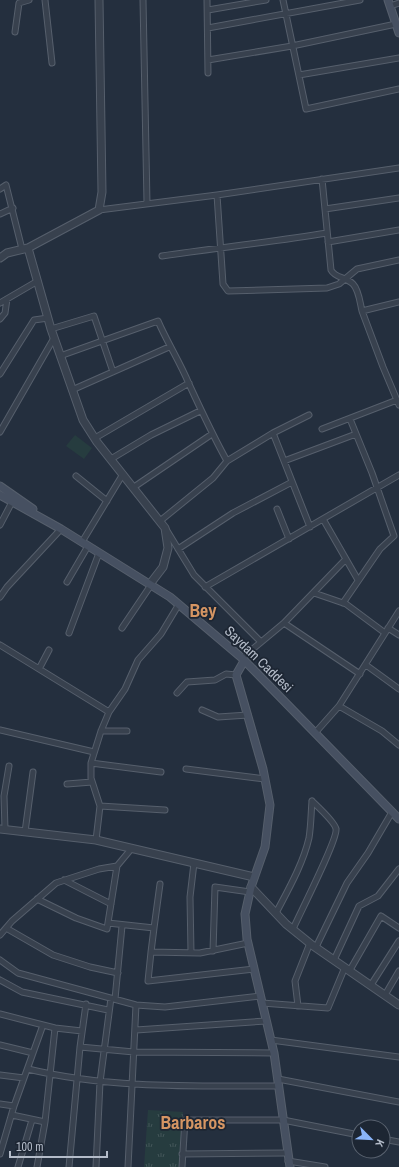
<svg xmlns="http://www.w3.org/2000/svg" width="399" height="1167" font-family="'Archivo Narrow',sans-serif">
<style>
.grass{fill:url(#grass-tufts)}
.pitch{fill:#263c3f}
.lines{fill:none;stroke-linecap:round;stroke-linejoin:round}
.minor-casing{stroke:#565f6c;stroke-width:7}
.tertiary-casing{stroke:#565f6c;stroke-width:9}
.secondary-casing{stroke:#565f6c;stroke-width:9}
.minor{stroke:#38414e;stroke-width:5}
.tertiary{stroke:#38414e;stroke-width:7}
.secondary{stroke:#465061;stroke-width:7}
.labels{text-anchor:middle;stroke-width:3.5;stroke-linejoin:round;paint-order:stroke}
.street-label{font-size:14px;fill:#b4bcc9;stroke:#1d2633}
.district-label{font-size:18px;font-weight:bold;fill:#d59563;stroke:#1d2633}
</style>
<defs>
<pattern id="grass-tufts" width="24" height="20" patternUnits="userSpaceOnUse"><rect width="24" height="20" fill="#263c3f"/><path d="M3 7l-1-3M5 7V3M7 7l1-3M15 17l-1-3M17 17v-4M19 17l1-3" fill="none" stroke="#435659"/></pattern>
</defs>
<rect width="100%" height="100%" fill="#242f3e"/>
<!-- grass -->
<path class="grass" d="M 148,1110 L 183,1112 L 179,1167 L 144,1167 Z"/>
<!-- pitch -->
<path class="pitch" d="M 75,435 L 92,448 L 84,459 L 66,446 Z"/>
<g class="lines">
<!-- minor casing -->
<g class="minor-casing">
<path id="minor" d="M 45,0 L 52,63
M 143,0 L 147,203
M 207,0 L 208,73
M 283,0 L 306,109 L 399,89
M 390,6 L 399,3
M 208,10 L 266,0
M 208,28 L 360,0
M 15,32 L 19,3 L 29,0
M 208,60 L 292,46 L 396,24
M 299,75 L 399,58
M 322,179 L 331,270 C 335,278 346,277 353,284 C 359,290 360,303 362,311
M 0,189 L 6,185 L 22,249
M 217,195 L 223,284 L 228,291 L 327,288 L 339,284 L 357,269 L 399,260
M 325,209 L 399,198
M 99,210 L 217,195 L 399,168
M 0,214 L 13,208
M 328,242 L 399,230
M 162,256 C 217,248 272,242 327,233
M 399,302 L 362,311 L 383,367 L 399,405
M 0,303 L 36,282
M 0,319 L 5,313 L 7,299
M 51,329 L 94,316 L 113,372
M 60,356 L 158,321 C 167,342 180,362 189,384 C 201,410 213,436 227,461
M 0,374 L 34,320 L 48,318
M 72,390 L 169,347
M 322,429 L 397,400
M 0,432 L 54,338
M 273,433 L 310,527
M 95,438 L 189,383
M 111,459 L 151,435 L 200,411
M 284,461 L 356,434
M 76,476 L 107,501
M 134,487 L 212,434
M 277,509 L 289,539
M 323,519 L 358,580
M 160,521 L 213,478 L 227,461 L 273,433 L 309,415
M 0,525 L 12,502
M 166,529 L 194,575 L 261,642
M 82,542 L 123,474
M 178,549 L 233,513 L 292,482
M 67,582 L 88,546
M 205,587 L 399,475
M 314,593 L 346,604 L 385,633
M 0,597 L 7,587 L 61,529
M 343,603 L 380,549 L 394,536 L 372,473 L 350,419
M 284,623 L 360,674
M 122,628 L 151,585
M 388,628 L 399,635
M 69,633 L 99,553
M 0,645 L 109,712
M 242,658 L 284,623 L 345,560
M 366,665 L 399,689
M 39,669 L 49,650
M 177,693 L 187,682 L 215,680 L 226,674 L 236,675
M 339,706 L 382,731 L 399,745
M 202,710 L 218,717 L 248,715
M 0,730 L 94,752
M 101,731 L 127,731
M 315,733 L 339,706 L 399,611
M 91,763 L 161,772
M 186,769 L 265,779
M 67,784 L 92,782
M 100,806 L 165,810
M 5,829 L 4,796 L 9,766
M 25,832 L 33,772
M 96,840 L 100,806 L 91,778 L 91,763 L 101,731 L 109,712 L 125,689 L 138,660 L 161,634 L 179,604
M 64,880 L 111,904
M 37,899 L 76,918 L 107,929 L 117,866
M 276,913 C 288,890 303,864 309,838 C 311,826 311,813 312,801
M 108,923 L 154,928 L 151,952 L 200,953 L 248,943
M 6,928 L 53,955 L 90,967 L 118,973
M 154,928 L 160,884
M 293,929 C 299,915 338,839 336,829 C 335,822 317,806 312,801
M 0,935 L 12,921 L 56,883 L 99,869 L 117,866 L 132,848
M 316,947 L 347,883 L 368,853 L 392,812
M 213,951 L 215,887 L 250,892
M 151,952 L 148,981 L 254,969
M 191,953 L 190,897 L 194,863
M 0,960 L 18,973 L 136,1005 L 165,1007 L 260,996
M 334,960 L 359,906 L 378,896 L 399,869
M 350,970 L 381,916 L 399,928
M 0,980 L 22,992 L 108,1010
M 371,985 L 399,941
M 385,995 L 399,971
M 115,999 L 122,926
M 262,1003 L 328,1008 L 345,967
M 298,1006 L 295,981 L 310,943
M 0,1014 L 55,1028 L 82,1031
M 136,1030 L 266,1021
M 271,1040 L 399,1057
M 0,1045 L 33,1053
M 80,1047 L 134,1052 L 274,1053
M 28,1069 C 110,1089 195,1086 279,1086
M 0,1075 L 24,1078
M 278,1079 L 399,1102
M 0,1104 L 14,1106
M 12,1115 L 45,1122
M 383,1139 L 399,1142
M 0,1154 L 14,1106 L 43,1025
M 182,1154 L 287,1153
M 288,1161 L 325,1167
M 18,1167 L 32,1120
M 37,1167 L 45,1122 L 55,1028
M 69,1167 L 80,1047 L 86,1004
M 96,1167 L 100,1082 L 111,998
M 128,1167 L 136,1005
M 182,1167 L 185,1120 L 283,1120 L 359,1135"/>
</g>
<!-- tertiary casing -->
<g class="tertiary-casing">
<path id="tertiary" d="M 99,0 L 102,192 L 99,210 L 28,248 L 51,329 L 83,420 L 97,442 L 165,528 L 168,548 L 163,567 L 150,584
M 0,258 L 7,253 L 28,248
M 0,829 L 96,840 L 254,877
M 251,887 L 286,924 L 312,945 L 399,1005"/>
</g>
<!-- secondary casing -->
<g class="secondary-casing">
<path id="secondary" d="M 388,0 L 399,33
M 0,486 L 33,509
M 0,495 L 61,529 L 170,597 L 242,658 L 399,819
M 244,661 L 236,675 L 263,769 L 270,805 L 265,847 L 251,887 L 245,914 L 247,939 L 274,1053 L 290,1167"/>
</g>
<!-- minor -->
<use href="#minor" class="minor"/>
<!-- tertiary -->
<use href="#tertiary" class="tertiary"/>
<!-- secondary -->
<use href="#secondary" class="secondary"/>
</g>
<g class="labels">
<!-- street labels -->
<g class="street-label">
<text transform="translate(259 659) rotate(44)" y="5">Saydam Caddesi</text>
</g>
<!-- district labels -->
<g class="district-label">
<text x="203" y="617">Bey</text>
<text x="193" y="1129">Barbaros</text>
</g>
</g>
<!-- north arrow -->
<g transform="translate(371 1139) rotate(114)"><circle r="19" fill="#1d2633" stroke="#59626f"/>
<path d="M0-3L7 15L0 10L-7 15Z" fill="#8ab4f8"/>
<text y="-6" font-size="11" font-weight="bold" text-anchor="middle" fill="#b4bcc9">K</text>
</g>
<!-- scale -->
<path d="M10 1151v6h97v-6" fill="none" stroke="#b4bcc9" stroke-width="2"/>
<text x="16" y="1151" font-size="12" fill="#b4bcc9" stroke="#1d2633" stroke-width="3" paint-order="stroke">100 m</text>
</svg>
